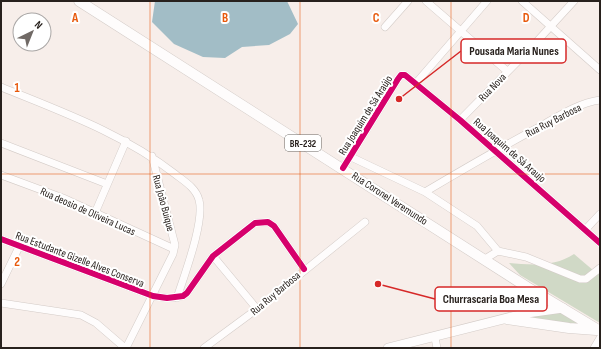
<svg xmlns="http://www.w3.org/2000/svg" width="601" height="349" font-family="'Sofia Sans Condensed',sans-serif">
<style>
.green{fill:#d0d9c6}
.water{fill:#a2bdc6}
.lines{fill:none;stroke-linecap:round;stroke-linejoin:round}
.minor-casing{stroke:#d3cbc7;stroke-width:8}
.major-casing{stroke:#d3cbc7;stroke-width:10}
.highway-casing{stroke:#d3cbc7;stroke-width:11}
.minor{stroke:#fefcfc;stroke-width:7}
.major{stroke:#fefcfc;stroke-width:9}
.highway{stroke:#fefcfc;stroke-width:10}
.cycleway-casing{stroke:#fff;stroke-width:8}
.cycleway{stroke:#d6006c;stroke-width:6}
.grid{fill:none;stroke:#e8590c;stroke-width:1;stroke-opacity:0.55}
.labels{text-anchor:middle;stroke-width:4;stroke-linejoin:round;paint-order:stroke}
.shield{fill:#fff;stroke:#686461;stroke-width:1}
.shield-label{font-size:10px;font-weight:bold;fill:#28211d}
.street-label{font-size:11px;fill:#28211d;stroke:#fff}
.grid-label{font-size:13px;text-anchor:middle;font-weight:bold;fill:#e8590c;stroke:#fff;stroke-width:4;stroke-linejoin:round;paint-order:stroke}
.leader{fill:none;stroke:#d62828;stroke-width:1.5}
.callout-dot{fill:#d62828;stroke:#fff;stroke-width:1.5}
.callout{fill:#fff;stroke:#d62828;stroke-width:1.5}
.callout-label{font-size:12px;text-anchor:middle;font-weight:bold;fill:#28211d}
</style>
<rect width="100%" height="100%" fill="#f7eeea"/>
<!-- green -->
<path class="green" d="M 574,254 L 594,271 L 600,272 L 600,323 L 520,275 L 509,263 C 531,265 555,267 574,254 Z
M 565,312 L 586,325 L 515,317 Z"/>
<!-- water -->
<path class="water" d="M 155,1 L 287,1 L 298,24 L 290,34 L 269,45 L 242,47 L 225,58 L 203,57 L 174,44 L 152,22 Z"/>
<g class="lines">
<!-- minor casing -->
<g class="minor-casing">
<path id="minor" d="M 426,1 L 507,71
M 522,1 L 600,70
M 385,27 L 408,1
M 416,83 L 487,1
M 1,87 C 62,112 122,133 175,174 C 184,181 196,188 199,200 C 205,221 184,276 177,298
M 460,120 L 529,50 L 574,1
M 1,143 L 107,184
M 351,157 L 425,192 L 477,226 L 498,251
M 343,168 L 398,79 L 401,75 L 405,75 L 460,120 L 600,243
M 1,175 L 63,198 L 174,249
M 425,192 C 462,170 500,148 539,127 C 557,117 578,103 600,100
M 95,213 L 126,141
M 585,230 L 600,214
M 1,239 L 153,296 L 167,298 L 183,296 L 187,293 L 213,256 L 255,223 L 268,222 L 274,226 L 304,269
M 213,256 L 257,309
M 485,259 L 498,251 L 526,257 L 580,279 L 586,279 L 600,268
M 1,284 L 19,247
M 1,303 L 81,315 L 96,323 L 125,348
M 435,338 L 437,348
M 126,348 L 173,254 L 175,245 L 152,156
M 204,348 L 257,309 L 365,222
M 594,348 L 600,338"/>
</g>
<!-- major casing -->
<g class="major-casing">
<path id="major" d="M 388,348 L 527,313 L 563,308"/>
</g>
<!-- highway casing -->
<g class="highway-casing">
<path id="highway" d="M 79,1 L 527,287 L 600,331
M 527,287 L 530,300 L 527,313
M 507,319 L 569,328 L 596,330"/>
</g>
<!-- minor -->
<use href="#minor" class="minor"/>
<!-- major -->
<use href="#major" class="major"/>
<!-- highway -->
<use href="#highway" class="highway"/>
<!-- cycleway casing -->
<g class="cycleway-casing">
<path id="cycleway" d="M 343,168 L 398,79 L 401,75 L 405,75 L 460,120 L 600,243
M 1,239 L 153,296 L 167,298 L 183,296 L 187,293 L 213,256 L 255,223 L 268,222 L 274,226 L 304,269"/>
</g>
<!-- cycleway -->
<use href="#cycleway" class="cycleway"/>
</g>
<!-- grid -->
<path class="grid" d="M 150,1 L 150,348M 300,1 L 300,348M 451,1 L 451,348M 1,174 L 600,174"/>
<g class="labels">
<!-- shield labels -->
<rect class="shield" x="285" y="135" width="36" height="16" rx="3"/>
<g class="shield-label">
<text x="303" y="147">BR-232</text>
</g>
<!-- street labels -->
<g class="street-label">
<text transform="translate(492 87) rotate(-46)" y="4">Rua Nova</text>
<text transform="translate(365 115) rotate(-58)" y="4">Rua Joaquim de Sá Araújo</text>
<text transform="translate(553 120) rotate(-27)" y="4">Rua Ruy Barbosa</text>
<text transform="translate(510 150) rotate(41)" y="4">Rua Joaquim de Sá Araujo</text>
<text transform="translate(390 198) rotate(33)" y="4">Rua Coronel Veremundo</text>
<text transform="translate(164 203) rotate(75)" y="4">Rua João Buique</text>
<text transform="translate(88 211) rotate(24)" y="4">Rua deosio de Oliveira Lucas</text>
<text transform="translate(80 259) rotate(21)" y="4">Rua Estudante Gizelle Alves Conserva</text>
<text transform="translate(275 293) rotate(-40)" y="4">Rua Ruy Barbosa</text>
</g>
</g>
<g class="grid-label">
<text x="75" y="22">A</text>
<text x="225" y="22">B</text>
<text x="376" y="22">C</text>
<text x="526" y="22">D</text>
<text x="17" y="92">1</text>
<text x="17" y="266">2</text>
</g>
<!-- callouts -->
<path class="leader" d="M399 99L461 51M378 284L435 299"/>
<g class="callout-dot">
<circle cx="399" cy="99" r="4"/>
<circle cx="378" cy="284" r="4"/>
</g>
<g class="callout">
<rect x="461" y="39" width="105" height="24" rx="4"/>
<rect x="435" y="287" width="112" height="24" rx="4"/>
</g>
<g class="callout-label">
<text x="514" y="55">Pousada Maria Nunes</text>
<text x="491" y="303">Churrascaria Boa Mesa</text>
</g>
<!-- border -->
<rect width="601" height="349" fill="none" stroke="#28211d" stroke-width="4"/>
<!-- north arrow -->
<g transform="translate(32 32) rotate(43)"><circle r="19" fill="#ffffff" stroke="#a9a6a5"/>
<path d="M0-3L7 15L0 10L-7 15Z" fill="#706965"/>
<text y="-6" font-size="11" font-weight="bold" text-anchor="middle" fill="#28211d">N</text>
</g>
</svg>
